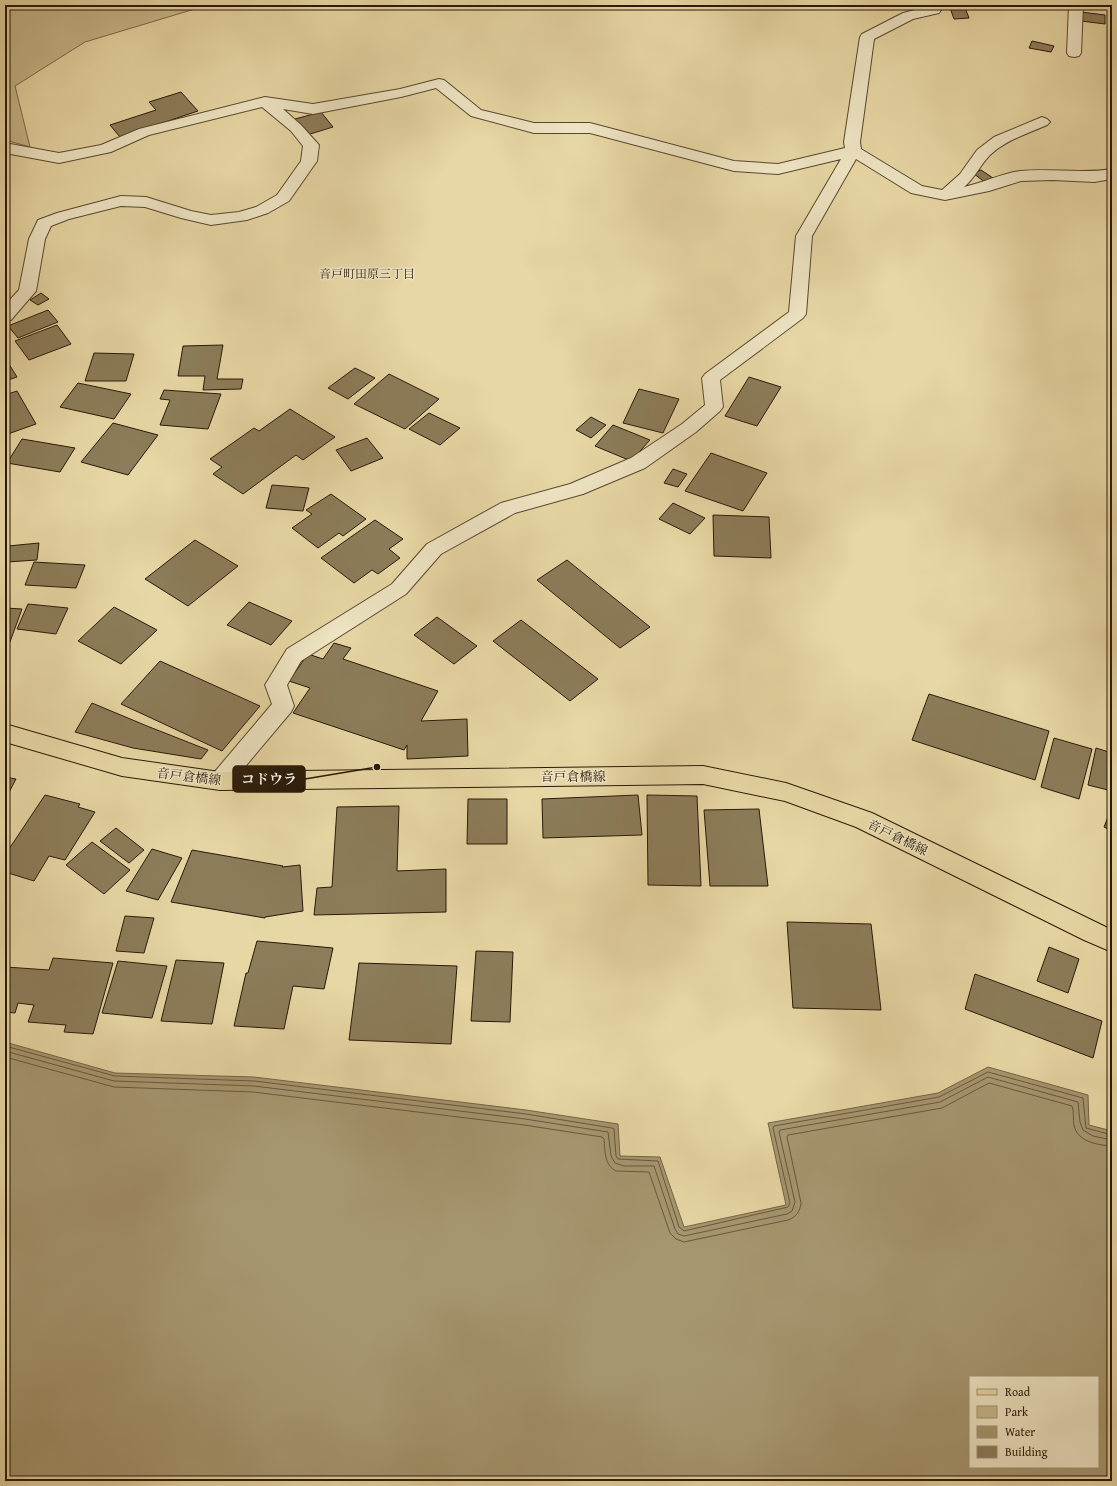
<svg xmlns="http://www.w3.org/2000/svg" width="1117" height="1486" font-family="'Gentium Book Plus','Noto Serif JP',serif">
<style>
.green{fill:#c7b789;stroke:#786848}
.water{fill:#a6966f;stroke:#746446;fill-rule:evenodd}
.lines{fill:none;stroke-linecap:round;stroke-linejoin:round}
.shore{stroke:#68583c;stroke-width:1}
.building{fill:#8c7c59;stroke:#291908}
.minor-casing{stroke:#58482f;stroke-width:2}
.major-casing{stroke:#291908;stroke-width:2}
.minor{fill:#efe5c4;fill-rule:evenodd}
.major{fill:#e7d7a4;fill-rule:evenodd}
.labels{text-anchor:middle;stroke-width:3;stroke-linejoin:round;paint-order:stroke}
.far-neighbourhood-label{font-size:12px;fill:#291908;stroke:#efe5c4}
.street-label{font-size:13px;fill:#291908;stroke:#efe5c4}
.leader{fill:none;stroke:#291908;stroke-width:1.5}
.callout-dot{fill:#291908;stroke:#efe5c4;stroke-width:1.5}
.callout{fill:#291908;stroke:#291908;stroke-width:1.5}
.callout-label{font-size:14px;text-anchor:middle;font-weight:bold;fill:#fff}
</style>
<rect width="100%" height="100%" fill="#e7d7a4"/>
<filter id="stains"><feTurbulence type="fractalNoise" baseFrequency=".005" numOctaves="4"/><feColorMatrix values="0 0 0 0 .2 0 0 0 0 .09 0 0 0 0 .02 0 0 0 .5 -.17"/></filter>
<radialGradient id="worn" r=".72"><stop offset=".6" stop-color="#630" stop-opacity="0"/><stop offset="1" stop-color="#630" stop-opacity=".3"/></radialGradient>
<!-- green -->
<path class="green" d="M 5,5 L 208,5 L 85,42 L 15,86 L 30,147 L 5,140 Z"/>
<!-- water -->
<path class="water" d="M 5,1042 L 115,1073 L 254,1077 L 526,1110 L 618,1124 L 620,1156 L 660,1157 L 684,1227 L 786,1205 L 768,1123 L 938,1093 L 988,1067 L 1088,1095 L 1089,1125 L 1112,1131 L 1112,1481 L 5,1481 ZM 970,1377 L 1098,1377 L 1098,1467 L 970,1467 Z"/>
<g class="lines">
<!-- shore -->
<path class="shore" d="M 5,1046 L 115,1076 L 254,1081 L 526,1114 L 612,1128 L 614,1129 L 616,1156 L 618,1159 L 658,1161 L 679,1227 L 684,1231 L 788,1207 L 790,1203 L 773,1128 L 774,1126 L 939,1097 L 988,1072 L 1083,1098 L 1086,1128 L 1112,1135
M 5,1051 L 114,1081 L 254,1086 L 525,1119 L 608,1132 L 611,1156 L 615,1163 L 624,1166 L 654,1166 L 675,1229 L 678,1234 L 684,1236 L 787,1214 L 792,1211 L 795,1202 L 779,1132 L 780,1130 L 940,1102 L 988,1077 L 1078,1102 L 1080,1122 L 1083,1130 L 1093,1136 L 1112,1140
M 5,1057 L 114,1087 L 253,1092 L 524,1125 L 602,1137 L 604,1139 C 605,1150 604,1165 616,1171 L 649,1172 L 670,1233 L 676,1239 L 684,1242 L 788,1220 C 796,1217 800,1212 801,1203 L 787,1137 L 788,1135 L 942,1108 L 989,1083 L 1072,1106 C 1074,1112 1073,1119 1074,1125 C 1077,1142 1098,1145 1112,1146"/>
</g>
<!-- building -->
<path class="building" d="M 949,5 L 964,5 L 969,18 L 954,19 Z
M 1081,12 L 1105,15 L 1105,24 L 1081,21 Z
M 1032,41 L 1054,46 L 1051,52 L 1029,48 Z
M 181,92 L 198,111 L 120,137 L 110,125 L 156,110 L 149,102 Z
M 321,112 L 333,127 L 307,135 L 295,119 Z
M 981,170 L 996,180 L 987,184 L 973,173 Z
M 41,293 L 49,299 L 38,305 L 30,300 Z
M 48,310 L 58,322 L 18,338 L 8,326 Z
M 57,325 L 71,344 L 29,360 L 15,341 Z
M 223,345 L 217,379 L 243,379 L 241,389 L 203,390 L 205,376 L 178,376 L 183,346 Z
M 94,353 L 134,354 L 126,381 L 85,381 Z
M 5,361 L 7,361 L 17,377 L 5,381 Z
M 355,368 L 375,378 L 348,399 L 328,388 Z
M 389,374 L 439,399 L 405,429 L 354,404 Z
M 749,377 L 781,387 L 757,426 L 725,416 Z
M 78,383 L 131,394 L 114,419 L 60,407 Z
M 639,389 L 679,399 L 663,433 L 623,423 Z
M 164,390 L 221,394 L 208,429 L 160,425 L 170,400 L 160,399 Z
M 17,391 L 36,424 L 5,435 L 5,395 Z
M 290,409 L 335,437 L 303,460 L 296,455 L 243,494 L 213,474 L 222,467 L 210,459 L 254,428 L 259,431 Z
M 429,413 L 460,428 L 440,445 L 409,429 Z
M 591,417 L 606,425 L 591,438 L 576,430 Z
M 113,423 L 158,435 L 128,475 L 81,462 Z
M 613,425 L 650,440 L 631,461 L 595,446 Z
M 367,438 L 383,458 L 351,471 L 336,450 Z
M 22,439 L 75,448 L 60,472 L 7,463 Z
M 711,453 L 767,473 L 743,511 L 685,491 Z
M 673,469 L 687,474 L 678,487 L 664,483 Z
M 272,485 L 309,488 L 303,511 L 266,508 Z
M 331,494 L 366,519 L 343,536 L 339,533 L 318,548 L 292,528 L 312,514 L 306,510 Z
M 673,503 L 705,518 L 690,534 L 659,519 Z
M 713,515 L 769,517 L 771,558 L 714,556 Z
M 375,520 L 403,539 L 389,549 L 400,558 L 378,574 L 372,570 L 354,583 L 321,558 Z
M 195,540 L 238,566 L 188,606 L 145,579 Z
M 39,543 L 37,560 L 7,562 L 8,546 Z
M 567,560 L 650,627 L 620,648 L 537,580 Z
M 34,562 L 85,565 L 76,588 L 25,585 Z
M 249,602 L 292,621 L 271,645 L 227,625 Z
M 28,604 L 68,608 L 56,634 L 17,629 Z
M 114,607 L 157,630 L 121,664 L 78,641 Z
M 5,608 L 22,609 L 7,650 L 5,650 Z
M 437,617 L 477,646 L 454,664 L 414,635 Z
M 521,620 L 598,679 L 570,701 L 493,641 Z
M 334,643 L 351,648 L 343,659 L 438,691 L 421,721 L 467,719 L 468,756 L 407,759 L 407,745 L 404,750 L 293,713 L 310,688 L 289,681 L 308,654 L 323,659 Z
M 160,661 L 260,706 L 222,751 L 121,704 Z
M 929,694 L 1049,731 L 1035,780 L 912,740 Z
M 92,703 L 147,726 L 208,750 L 201,759 L 133,748 L 75,732 Z
M 1054,738 L 1092,749 L 1079,799 L 1041,787 Z
M 1096,748 L 1112,753 L 1112,791 L 1088,785 Z
M 5,777 L 16,779 L 5,800 Z
M 45,795 L 80,804 L 78,807 L 95,812 L 65,860 L 49,856 L 34,881 L 5,872 L 5,855 Z
M 638,795 L 642,835 L 543,838 L 542,799 Z
M 647,795 L 697,796 L 701,886 L 648,885 Z
M 468,799 L 507,799 L 507,844 L 467,844 Z
M 399,806 L 397,871 L 446,869 L 446,912 L 314,915 L 317,888 L 332,887 L 337,807 Z
M 1112,807 L 1112,831 L 1104,827 Z
M 759,809 L 768,886 L 710,886 L 704,810 Z
M 116,828 L 144,850 L 129,863 L 100,841 Z
M 92,842 L 130,870 L 104,894 L 66,865 Z
M 152,849 L 182,858 L 158,900 L 126,891 Z
M 192,850 L 283,866 L 282,867 L 300,865 L 303,911 L 265,917 L 265,918 L 171,902 Z
M 125,916 L 154,918 L 144,953 L 116,951 Z
M 787,922 L 871,924 L 881,1010 L 793,1008 Z
M 257,941 L 333,948 L 324,989 L 293,986 L 284,1029 L 234,1026 L 246,973 L 248,973 Z
M 1049,947 L 1079,959 L 1068,993 L 1037,981 Z
M 476,951 L 513,952 L 510,1022 L 471,1021 Z
M 53,958 L 113,963 L 93,1034 L 64,1032 L 66,1025 L 28,1022 L 34,1005 L 18,1003 L 15,1013 L 5,1012 L 6,967 L 49,970 Z
M 176,960 L 224,963 L 212,1024 L 161,1021 Z
M 118,961 L 167,966 L 152,1018 L 102,1013 Z
M 359,963 L 457,966 L 451,1044 L 349,1040 Z
M 975,974 L 1102,1021 L 1093,1058 L 965,1009 Z"/>
<g class="lines">
<!-- minor casing -->
<g class="minor-casing">
<path id="minor" d="M 927,5 L 941,5 L 941,10 L 939,13 L 913,19 L 874,39 L 860,142 L 861,149 L 922,186 L 942,190 L 960,174 L 977,150 L 994,137 L 1042,117 L 1047,119 L 1050,122 L 1047,125 C 1027,134 1006,140 990,155 C 980,165 975,178 964,187 C 982,183 1004,173 1020,171 C 1051,168 1082,174 1112,169 L 1112,179 L 1094,182 L 1053,180 L 1021,181 L 989,191 L 945,200 L 911,193 L 856,159 L 812,236 L 806,314 L 803,318 L 720,380 L 723,407 L 720,411 L 696,432 L 645,468 L 583,494 L 515,513 L 441,554 L 406,594 L 301,661 L 287,685 L 294,706 L 291,712 L 228,787 L 220,790 L 212,787 L 209,781 L 212,775 L 272,704 L 265,685 L 287,649 L 392,584 L 427,544 L 501,503 L 570,484 L 631,458 L 682,424 L 705,405 L 702,378 L 705,374 L 789,312 L 796,236 L 841,159 L 778,174 L 734,171 L 590,133 L 534,133 L 471,116 L 436,88 L 401,97 L 313,114 L 283,109 L 301,125 L 319,145 L 317,161 L 289,201 L 268,213 L 247,220 L 211,225 L 181,218 L 145,207 L 121,206 L 69,219 L 51,226 L 45,239 L 36,291 L 11,320 L 5,321 L 5,305 L 19,290 L 29,239 L 38,220 L 57,213 L 121,196 L 146,197 L 191,211 L 211,215 L 239,212 L 256,207 L 277,195 L 301,161 L 303,146 L 291,131 L 262,107 L 149,135 L 111,152 L 59,163 L 5,153 L 5,143 L 59,153 L 101,145 L 139,129 L 265,97 L 313,104 L 400,89 L 439,79 L 444,80 L 481,110 L 534,123 L 590,123 L 734,161 L 778,164 L 845,148 L 844,142 L 860,37 L 862,34 L 903,13 L 927,7 Z
M 1069,5 L 1083,5 L 1081,53 L 1079,56 L 1074,57 L 1069,56 L 1067,53 Z"/>
</g>
<!-- major casing -->
<g class="major-casing">
<path id="major" d="M 5,724 L 122,758 L 220,772 L 703,766 L 786,783 L 872,813 L 1112,930 L 1112,952 L 1084,940 L 856,827 L 785,801 L 703,784 L 220,790 L 122,776 L 5,742 Z"/>
</g>
<!-- minor -->
<use href="#minor" class="minor"/>
<!-- major -->
<use href="#major" class="major"/>
</g>
<g class="labels">
<!-- far-neighbourhood labels -->
<g class="far-neighbourhood-label">
<text x="367" y="278">音戸町田原三丁目</text>
</g>
<!-- street labels -->
<g class="street-label">
<text transform="translate(189 776) rotate(7)" y="5">音戸倉橋線</text>
<text x="573" y="781">音戸倉橋線</text>
<text transform="translate(898 837) rotate(26)" y="5">音戸倉橋線</text>
</g>
</g>
<!-- callouts -->
<path class="leader" d="M377 767L305 779"/>
<circle class="callout-dot" cx="377" cy="767" r="4"/>
<rect class="callout" x="233" y="766" width="72" height="26" rx="4"/>
<g class="callout-label">
<text x="269" y="784">コドウラ</text>
</g>
<!-- margin -->
<rect width="1117" height="1486" fill="none" stroke="#e7d7a4" stroke-width="20"/>
<rect x="6" y="6" width="1105" height="1474" fill="none" stroke="#291908" stroke-width="2"/>
<rect x="10" y="10" width="1097" height="1466" fill="none" stroke="#291908"/>
<!-- legend -->
<rect x="969" y="1376" width="130" height="92" fill="#efe5c4" stroke="#a09379"/>
<rect x="977" y="1389" width="20" height="6" fill="#e7d7a4" stroke="#a09379"/>
<text x="1005" y="1396" font-size="12" fill="#291908">Road</text>
<rect x="977" y="1406" width="20" height="12" fill="#c7b789" stroke="#a09379"/>
<text x="1005" y="1416" font-size="12" fill="#291908">Park</text>
<rect x="977" y="1426" width="20" height="12" fill="#a6966f" stroke="#a09379"/>
<text x="1005" y="1436" font-size="12" fill="#291908">Water</text>
<rect x="977" y="1446" width="20" height="12" fill="#8c7c59" stroke="#a09379"/>
<text x="1005" y="1456" font-size="12" fill="#291908">Building</text>
<rect width="100%" height="100%" filter="url(#stains)"/>
<rect width="100%" height="100%" fill="url(#worn)"/>
</svg>
